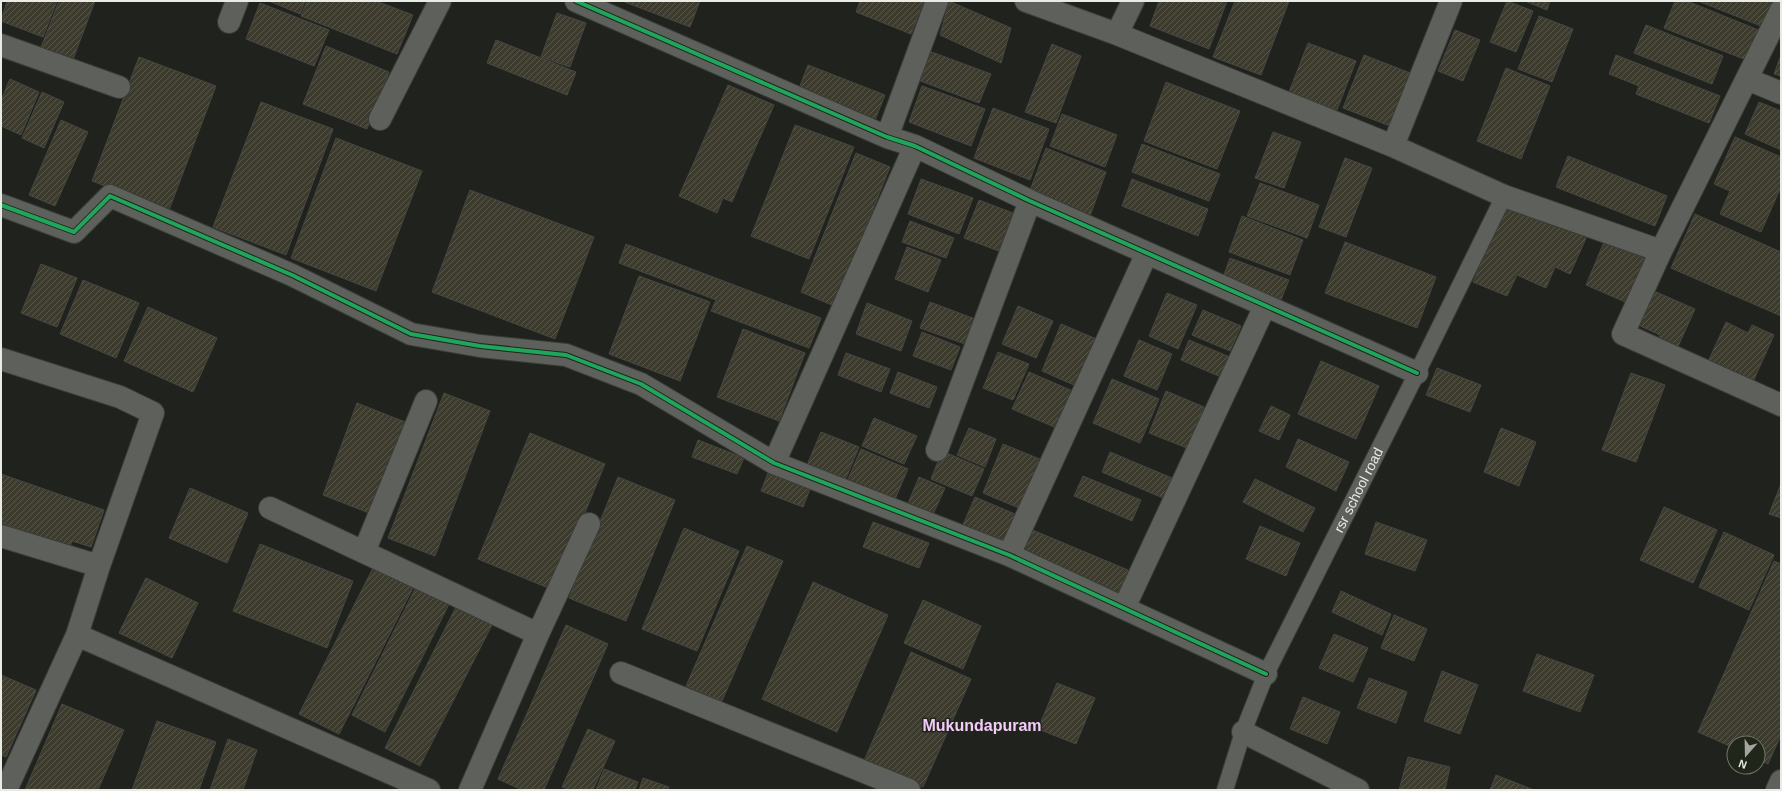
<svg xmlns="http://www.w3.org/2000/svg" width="1782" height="791" font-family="Arial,sans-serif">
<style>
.building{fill:url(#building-hatch);stroke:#474742}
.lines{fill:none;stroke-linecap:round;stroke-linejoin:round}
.service-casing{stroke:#3a3d37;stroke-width:18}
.minor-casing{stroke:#3a3d37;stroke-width:24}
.service{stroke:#5e605c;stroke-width:16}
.minor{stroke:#5e605c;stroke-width:22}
.cycleway-casing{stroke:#20261a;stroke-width:6}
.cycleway{stroke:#20a55d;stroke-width:4}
.labels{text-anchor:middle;stroke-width:3;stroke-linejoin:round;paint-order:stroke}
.street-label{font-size:14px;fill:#e8ece4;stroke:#20261a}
.quarter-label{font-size:16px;font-weight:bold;fill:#f5cbfc;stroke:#20261a}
</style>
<defs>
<pattern id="building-hatch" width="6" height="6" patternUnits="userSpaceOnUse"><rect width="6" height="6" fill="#3c3b2e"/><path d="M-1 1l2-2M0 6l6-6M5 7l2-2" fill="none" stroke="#58584c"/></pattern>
</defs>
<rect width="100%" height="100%" fill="#20231d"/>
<!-- building -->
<path class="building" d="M 7,1 L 57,1 L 43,37 L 1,21 Z
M 59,1 L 95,1 L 72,62 L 40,50 Z
M 269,1 L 305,1 L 300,14 Z
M 307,1 L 376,1 L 413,15 L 397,54 L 301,16 Z
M 622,1 L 700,1 L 690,27 Z
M 860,1 L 924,1 L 911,34 L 856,12 Z
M 949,1 L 1011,28 L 1001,63 L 940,35 Z
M 1159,1 L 1227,1 L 1209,49 L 1150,26 Z
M 1235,1 L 1289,1 L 1261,75 L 1213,57 Z
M 1507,1 L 1533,11 L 1516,52 L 1490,42 Z
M 1525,1 L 1550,1 L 1547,10 Z
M 1675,1 L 1687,1 L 1761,31 L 1749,61 L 1664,28 Z
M 1698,1 L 1776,1 L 1766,28 Z
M 260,3 L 329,30 L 314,66 L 246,39 Z
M 557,13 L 586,23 L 570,67 L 541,57 Z
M 1539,16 L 1573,29 L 1552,82 L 1518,69 Z
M 1646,25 L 1723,56 L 1712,84 L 1634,53 Z
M 1455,30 L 1480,40 L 1463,81 L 1438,71 Z
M 496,40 L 576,72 L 567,95 L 487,63 Z
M 1308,43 L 1356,61 L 1337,110 L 1289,92 Z
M 1052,44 L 1081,56 L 1056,123 L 1025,112 Z
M 326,46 L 389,72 L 367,129 L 303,104 Z
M 929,51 L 991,74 L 979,103 L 918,80 Z
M 1364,55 L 1418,76 L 1398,129 L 1343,108 Z
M 1616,55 L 1720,96 L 1709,123 L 1636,94 L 1639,86 L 1609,74 Z
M 1781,55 L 1781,76 L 1774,74 Z
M 139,57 L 216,86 L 169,210 L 92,181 Z
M 808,65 L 885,95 L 875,120 L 798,91 Z
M 1506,68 L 1550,86 L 1521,159 L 1477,141 Z
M 10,79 L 39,92 L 21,135 L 1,126 L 1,100 Z
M 1166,82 L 1240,111 L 1217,169 L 1144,141 Z
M 728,85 L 774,105 L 732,202 L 723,198 L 717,213 L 679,196 Z
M 922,86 L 985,109 L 971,146 L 909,122 Z
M 42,92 L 64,102 L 44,148 L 22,138 Z
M 261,102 L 333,129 L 286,255 L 213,227 Z
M 1759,102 L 1781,111 L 1781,150 L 1745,134 Z
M 993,108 L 1049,129 L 1030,180 L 974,158 Z
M 1062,114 L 1117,135 L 1105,167 L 1050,146 Z
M 61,120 L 88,132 L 55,206 L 29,195 Z
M 795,125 L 854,147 L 809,259 L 751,236 Z
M 1273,132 L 1301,142 L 1284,188 L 1255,178 Z
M 1735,137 L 1781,157 L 1781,187 L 1761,232 L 1720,214 L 1730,191 L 1714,184 Z
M 336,138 L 422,171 L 376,291 L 291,258 Z
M 1142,144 L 1220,174 L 1209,201 L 1132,172 Z
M 1046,148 L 1106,172 L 1090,216 L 1029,193 Z
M 856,153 L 890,167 L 834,306 L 801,292 Z
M 1568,156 L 1667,196 L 1655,226 L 1556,187 Z
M 1345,158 L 1372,168 L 1346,237 L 1319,227 Z
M 921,179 L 973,198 L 959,234 L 908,214 Z
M 1132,179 L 1208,209 L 1198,236 L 1122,206 Z
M 1260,183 L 1319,205 L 1307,238 L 1247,216 Z
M 470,190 L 594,237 L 555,339 L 432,292 Z
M 979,200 L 1013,213 L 999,251 L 964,238 Z
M 1507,202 L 1587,236 L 1570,274 L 1555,267 L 1546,288 L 1517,275 L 1507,296 L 1473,282 Z
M 1695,214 L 1781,252 L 1781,316 L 1671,268 Z
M 1242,216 L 1303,240 L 1290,275 L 1229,252 Z
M 910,221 L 954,238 L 946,258 L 902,242 Z
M 1345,242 L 1436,277 L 1417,328 L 1325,293 Z
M 1604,242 L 1648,260 L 1630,304 L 1586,285 Z
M 626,244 L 821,318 L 809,348 L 711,311 L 716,300 L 619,263 Z
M 907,247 L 941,260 L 928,292 L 895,279 Z
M 1230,258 L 1289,280 L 1280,302 L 1222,280 Z
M 41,264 L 77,278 L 57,327 L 21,313 Z
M 639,276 L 710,302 L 680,381 L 609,354 Z
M 83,280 L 139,303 L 116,358 L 60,334 Z
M 1654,291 L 1695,309 L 1675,353 L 1656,344 L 1660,335 L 1638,325 Z
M 1167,293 L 1197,305 L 1178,349 L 1149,336 Z
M 930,302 L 975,319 L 965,344 L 920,328 Z
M 867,303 L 912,321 L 901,351 L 856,334 Z
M 1018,306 L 1053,321 L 1036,358 L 1002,344 Z
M 148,307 L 217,338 L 193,392 L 124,361 Z
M 1203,310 L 1241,326 L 1230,351 L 1192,335 Z
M 1726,322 L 1748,333 L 1752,325 L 1774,335 L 1752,384 L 1707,364 Z
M 1061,324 L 1101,341 L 1081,388 L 1042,371 Z
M 743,329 L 805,353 L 779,421 L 717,397 Z
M 922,332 L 960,347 L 951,370 L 913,356 Z
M 1139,340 L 1172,354 L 1157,390 L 1124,376 Z
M 1189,340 L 1230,357 L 1221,377 L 1181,360 Z
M 998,352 L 1029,364 L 1013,400 L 983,388 Z
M 846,353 L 890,369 L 881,392 L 838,375 Z
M 1321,361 L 1379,386 L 1356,439 L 1298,414 Z
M 1437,368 L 1481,385 L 1470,412 L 1426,395 Z
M 898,372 L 937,387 L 929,408 L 890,393 Z
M 1029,372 L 1075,392 L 1059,429 L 1012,409 Z
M 1631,373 L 1665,385 L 1636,462 L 1602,450 Z
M 1112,379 L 1159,399 L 1140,443 L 1093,423 Z
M 1166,391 L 1204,407 L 1187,448 L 1149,433 Z
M 444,393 L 490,411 L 435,556 L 388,538 Z
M 357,403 L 405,422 L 369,513 L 323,495 Z
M 1271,406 L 1290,415 L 1279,440 L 1259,431 Z
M 874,418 L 917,436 L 904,464 L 862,446 Z
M 969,428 L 996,439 L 985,467 L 957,455 Z
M 1501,428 L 1536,442 L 1519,486 L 1484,472 Z
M 821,432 L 859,447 L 845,481 L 807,465 Z
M 530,433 L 605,464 L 553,590 L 478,559 Z
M 1298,439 L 1349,462 L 1336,491 L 1286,467 Z
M 698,440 L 744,458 L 737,474 L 692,457 Z
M 1003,444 L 1047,462 L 1026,511 L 983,493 Z
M 861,449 L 908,469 L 893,504 L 846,484 Z
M 942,451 L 984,469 L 972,496 L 931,479 Z
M 1110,452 L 1172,478 L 1163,498 L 1102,472 Z
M 770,468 L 812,484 L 803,507 L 761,491 Z
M 1,474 L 104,510 L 91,547 L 72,541 L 70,547 L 1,523 Z
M 1083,476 L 1141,500 L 1132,521 L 1074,496 Z
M 618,477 L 675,500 L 626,621 L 569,598 Z
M 919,477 L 945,488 L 931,519 L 906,508 Z
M 1255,479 L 1315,508 L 1303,532 L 1243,502 Z
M 1781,484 L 1781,518 L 1769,514 Z
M 190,488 L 248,513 L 227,563 L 169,538 Z
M 975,497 L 1015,514 L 1003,544 L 962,527 Z
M 1664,507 L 1717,530 L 1693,583 L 1640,560 Z
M 873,522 L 929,543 L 919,568 L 863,547 Z
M 1376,522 L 1427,540 L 1415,571 L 1365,554 Z
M 1260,526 L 1300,543 L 1286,576 L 1246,559 Z
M 684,528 L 739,551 L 697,651 L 642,629 Z
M 1030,529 L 1128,570 L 1115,600 L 1018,559 Z
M 1724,532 L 1774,555 L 1749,610 L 1699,587 Z
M 260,544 L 353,581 L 327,648 L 233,611 Z
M 747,546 L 783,561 L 722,701 L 686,686 Z
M 1774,561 L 1781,564 L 1781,735 L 1768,764 L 1758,759 L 1758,743 L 1734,743 L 1734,748 L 1698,732 Z
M 375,564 L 415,584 L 339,734 L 299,714 Z
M 146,578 L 198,603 L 172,658 L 119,633 Z
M 813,582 L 888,615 L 837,732 L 762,699 Z
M 416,587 L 449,604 L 385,732 L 352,715 Z
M 1341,591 L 1391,614 L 1382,635 L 1332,612 Z
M 923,600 L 981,626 L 963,669 L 904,643 Z
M 458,603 L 494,621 L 420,766 L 385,748 Z
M 1394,615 L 1427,629 L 1414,661 L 1381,648 Z
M 566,625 L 608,644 L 544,790 L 522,790 L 498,779 Z
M 1334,634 L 1368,648 L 1353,682 L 1319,668 Z
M 911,652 L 971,679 L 923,787 L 864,761 Z
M 1537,654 L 1594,675 L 1580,712 L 1523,691 Z
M 1442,671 L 1478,685 L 1460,734 L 1424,721 Z
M 1,675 L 36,690 L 6,757 L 1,755 Z
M 1369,678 L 1407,692 L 1396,723 L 1357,708 Z
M 1057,683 L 1095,698 L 1076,744 L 1038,729 Z
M 1303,697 L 1340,712 L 1327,744 L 1290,729 Z
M 62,704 L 124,730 L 98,790 L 25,790 Z
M 157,721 L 216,742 L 199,790 L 132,790 Z
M 588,729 L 615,741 L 593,790 L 570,790 L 562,787 Z
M 228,739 L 257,750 L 243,790 L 210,790 Z
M 1408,757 L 1450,767 L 1445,790 L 1399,790 Z
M 604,769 L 638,782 L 635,790 L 596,790 Z
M 1496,775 L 1534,790 L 1490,790 Z
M 643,778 L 669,787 L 668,790 L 639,790 Z"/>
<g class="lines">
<!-- service casing -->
<g class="service-casing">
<g id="service">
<path id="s1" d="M 1225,790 L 1243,732 L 1266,674 L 1417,373 L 1504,196"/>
</g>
</g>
<!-- minor casing -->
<g class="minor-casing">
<path id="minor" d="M 576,1 L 887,137 L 915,146 L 1030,201 L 1417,373
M 1026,1 L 1117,34 L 1393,146 L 1504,196 L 1661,251
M 1781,10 L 1661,251 L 1623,334 L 1781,405
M 229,22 L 237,1
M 1117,34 L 1133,1
M 1,45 L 119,87
M 1747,79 L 1781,93
M 380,119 L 440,1
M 887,137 L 937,1
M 1393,146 L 1451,1
M 1,205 L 74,232 L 110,196 L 292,275 L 411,334 L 480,346 L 566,355 L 641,384 L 774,463 L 1009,555 L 1266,674
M 1,359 L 120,397 L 153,413 L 99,566 L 77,635 L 6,790
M 937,450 L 1030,201
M 774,463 L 915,146
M 270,508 L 538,634
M 1,536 L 99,566
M 364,552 L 426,401
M 1009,555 L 1147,253
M 1124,608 L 1265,306
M 77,635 L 429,790
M 621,673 L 909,790
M 1243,732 L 1358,790
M 470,790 L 538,634 L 589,524
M 1777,790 L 1781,781"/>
</g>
<!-- service -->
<use href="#service" class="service"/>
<!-- minor -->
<use href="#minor" class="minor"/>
<!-- cycleway casing -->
<g class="cycleway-casing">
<path id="cycleway" d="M 576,1 L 887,137 L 915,146 L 1030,201 L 1417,373
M 1,205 L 74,232 L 110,196 L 292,275 L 411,334 L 480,346 L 566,355 L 641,384 L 774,463 L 1009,555 L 1266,674"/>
</g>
<!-- cycleway -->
<use href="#cycleway" class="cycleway"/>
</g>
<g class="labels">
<!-- street labels -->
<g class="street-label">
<text dy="5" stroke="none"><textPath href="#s1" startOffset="329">rsr school road</textPath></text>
</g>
<!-- quarter labels -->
<g class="quarter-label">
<text x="982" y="731">Mukundapuram</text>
</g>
</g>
<!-- border -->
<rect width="1782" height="791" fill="none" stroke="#e8ece4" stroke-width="4"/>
<!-- north arrow -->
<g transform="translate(1746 755) rotate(200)"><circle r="19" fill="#20261a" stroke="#70756b"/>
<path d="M0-3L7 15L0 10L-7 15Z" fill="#a2a69e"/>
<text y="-6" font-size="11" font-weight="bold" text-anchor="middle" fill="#e8ece4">N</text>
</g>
</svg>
